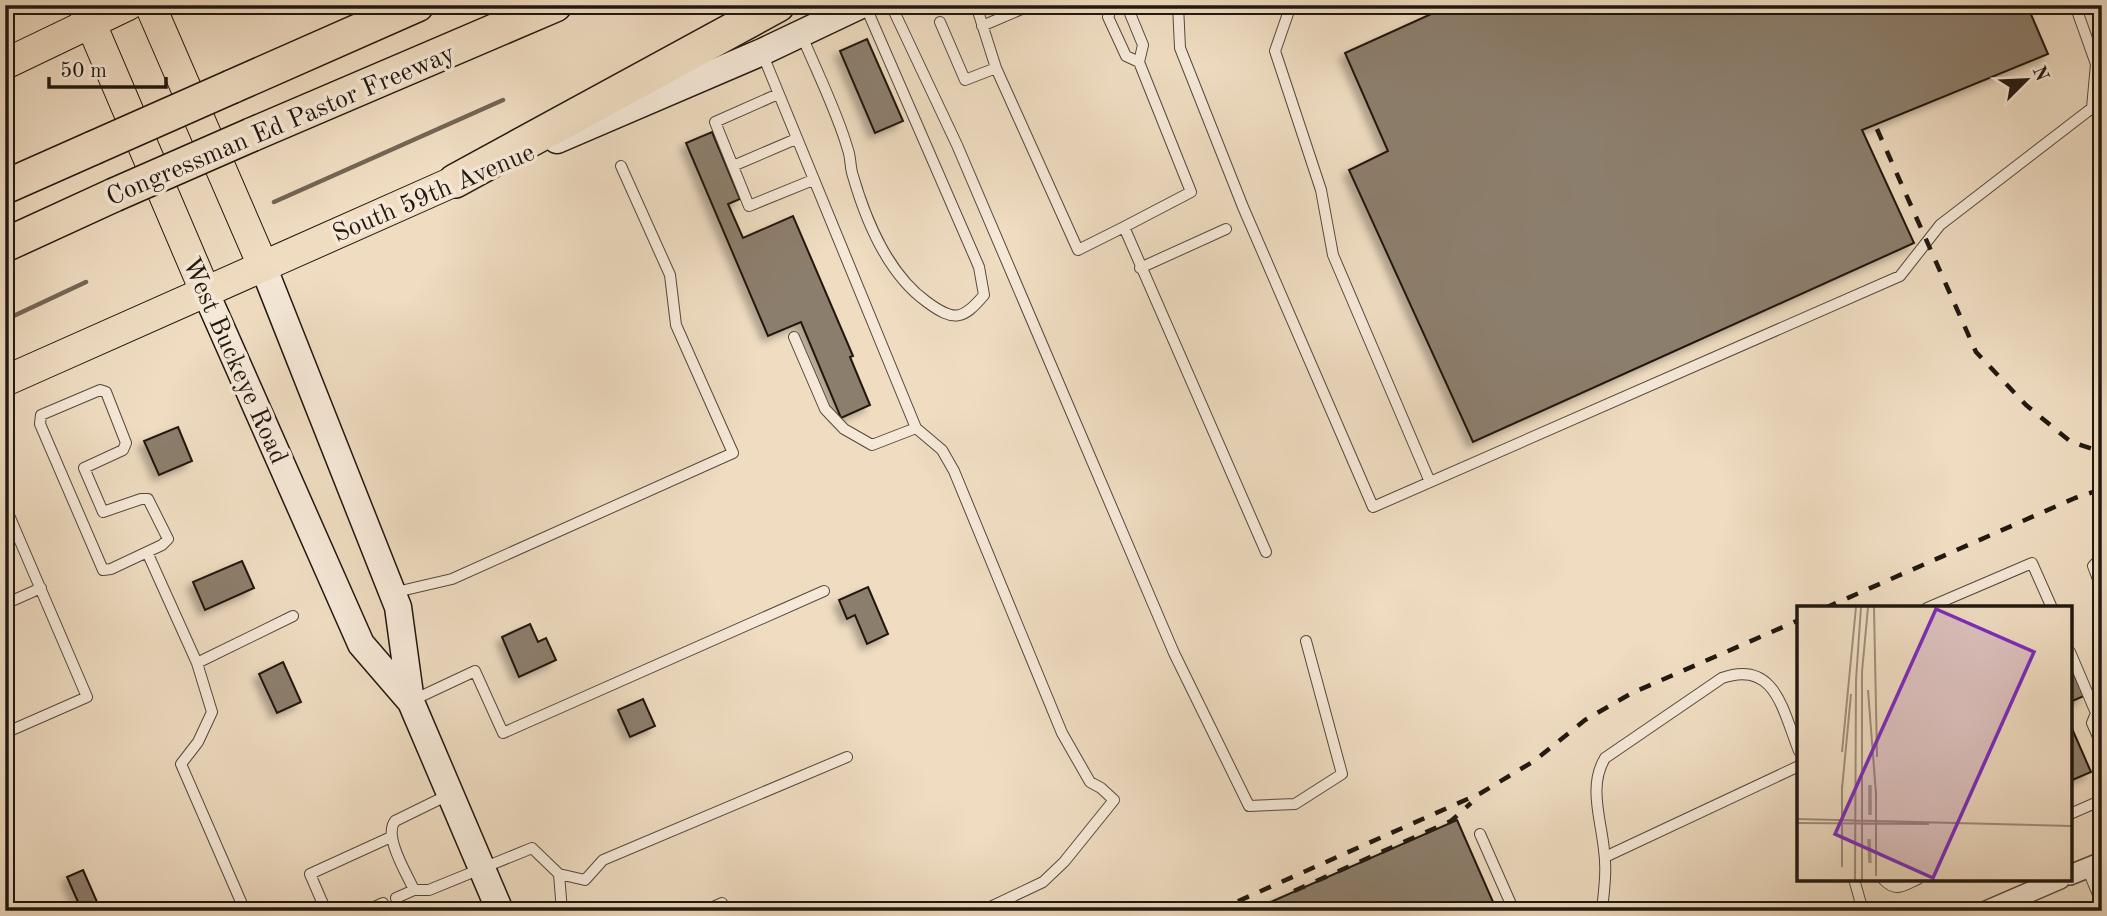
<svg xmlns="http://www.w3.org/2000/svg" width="2107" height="916" font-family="'Old Standard TT',serif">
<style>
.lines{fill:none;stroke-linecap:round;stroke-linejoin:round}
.stream{stroke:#736555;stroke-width:4.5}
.building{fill:#8c7e6c;stroke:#21180f;stroke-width:2;filter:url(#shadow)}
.service-casing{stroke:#54493c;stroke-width:12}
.minor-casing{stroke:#54493c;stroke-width:22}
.secondary-casing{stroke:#21180f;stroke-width:29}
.primary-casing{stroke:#21180f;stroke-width:32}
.motorway-casing{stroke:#21180f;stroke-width:36}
.service{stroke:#f5e8d7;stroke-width:10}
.minor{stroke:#f5e8d7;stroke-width:19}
.secondary{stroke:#f5e8d7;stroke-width:26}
.primary{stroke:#efdcc1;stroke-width:30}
.motorway{stroke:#efdcc1;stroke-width:33}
.rail{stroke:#21180f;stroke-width:4.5;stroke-dasharray:12 12;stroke-linecap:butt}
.motorway-bridge-casing{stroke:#21180f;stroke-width:36;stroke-linecap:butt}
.motorway-bridge{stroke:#efdcc1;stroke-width:33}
.labels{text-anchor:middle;stroke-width:7;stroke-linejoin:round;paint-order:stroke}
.street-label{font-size:26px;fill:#21180f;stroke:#f5e8d7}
.inset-river{fill:none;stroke:#a99984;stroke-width:3.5}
.inset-road{fill:none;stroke:#9d8e7a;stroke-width:2}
.view{fill:#7b2cbf;fill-opacity:0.15;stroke:#7b2cbf;stroke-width:3.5}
.inset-edge{fill:none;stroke:#21180f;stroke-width:3.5}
</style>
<defs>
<filter id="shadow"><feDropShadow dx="-5.5" dy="5.5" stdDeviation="3.5" flood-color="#0004"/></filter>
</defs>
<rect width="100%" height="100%" fill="#efdcc1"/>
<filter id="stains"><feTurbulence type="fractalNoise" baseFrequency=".00286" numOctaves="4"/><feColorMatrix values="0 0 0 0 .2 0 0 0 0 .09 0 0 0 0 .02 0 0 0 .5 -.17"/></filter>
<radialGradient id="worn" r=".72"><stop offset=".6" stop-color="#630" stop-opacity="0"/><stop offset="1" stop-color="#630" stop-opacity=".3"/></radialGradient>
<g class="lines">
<!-- stream -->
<path class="stream" d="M 274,202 L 503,100
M 5,320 L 86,282"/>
</g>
<!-- building -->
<path class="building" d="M 1451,5 L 2027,5 L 2048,54 L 1862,130 L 1914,243 L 1473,442 L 1349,170 L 1388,151 L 1345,53 Z
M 867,39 L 903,121 L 875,133 L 840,51 Z
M 712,132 L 740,199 L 728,204 L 743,238 L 793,216 L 853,356 L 850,357 L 870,405 L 841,418 L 801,322 L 768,336 L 686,143 Z
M 178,427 L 192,461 L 159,475 L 144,441 Z
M 242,561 L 254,588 L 205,610 L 193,582 Z
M 868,587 L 888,634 L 867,644 L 855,615 L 847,619 L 839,600 Z
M 530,624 L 538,642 L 546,638 L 556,660 L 519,677 L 502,637 Z
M 283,662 L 301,702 L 277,713 L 259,674 Z
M 2070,665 L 2084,696 L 2070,702 Z
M 643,699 L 655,726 L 630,737 L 618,710 Z
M 2070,724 L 2091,772 L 2070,781 Z
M 1457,820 L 1497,911 L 1250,911 Z
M 83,870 L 101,911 L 82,911 L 67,877 Z"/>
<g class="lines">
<!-- service casing -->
<g class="service-casing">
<path id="service" d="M 891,5 L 957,145 L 1174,653 L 1249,806 L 1295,804 L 1342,774 L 1306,641
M 976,5 L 996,68 L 1078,250 L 1124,227
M 1113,5 L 1108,17 L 1126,56 L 1139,62
M 1122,5 L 1129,11 L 1143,45 L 1139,62 L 1191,192 L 1124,227 L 1266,552
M 1178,5 L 1180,48 L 1243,207 L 1373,507 L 1900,276 L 1940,225 L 2092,108 L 2096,64 L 2075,5
M 1291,5 L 1275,51 L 1321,190 L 1333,255 L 1430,482
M 940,22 L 965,80 L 996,68
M 982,26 L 1031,5
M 802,36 C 817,72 838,114 848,150 C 851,158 850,168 853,176 C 866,221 889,275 927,302 C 954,322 963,320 984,295 L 979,267 L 865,5
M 762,53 L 916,428 L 872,445 L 844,429 L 825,409 L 794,337
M 778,94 L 715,122 L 749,206 L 813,180
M 733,166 L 796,139
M 1140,268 L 1226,229
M 100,390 L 106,392 L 126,443 L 123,450 L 84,468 L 103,512 L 141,499 L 148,499 L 168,539 L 162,545 L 111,569 L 103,570 L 40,424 L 41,415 Z
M 916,428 L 942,450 L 954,471 L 1062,733 L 1090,782 L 1101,788 L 1114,800 L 1064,862 L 1043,882 L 982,911
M 5,506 L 87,697 L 5,733
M 147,552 L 197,663 L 212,712 L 198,742 L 181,764 L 245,911
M 2102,556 L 2093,566 L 2102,590
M 392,593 L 452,579 L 733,453 L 676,325 L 670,275 L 621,166
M 5,604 L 41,588
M 1927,608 L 2032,563 L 2052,608
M 2070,652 L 2096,713 L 2092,723 L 2102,746
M 197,663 L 293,616
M 411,701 L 475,671 L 503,733 L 824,591
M 448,795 L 395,821 C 383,836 407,874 414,890 L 429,890 L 532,848 L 559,874 L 585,880 L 603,860 L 847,757
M 2070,814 L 2102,800
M 1480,834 L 1514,911
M 1605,857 L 1799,766
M 2087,868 L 2102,904
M 559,874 L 562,911
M 1854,879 L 1863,911
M 1883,879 C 1896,893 1902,886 1918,879
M 396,898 L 414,890
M 326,911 L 310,874 L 391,837
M 366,911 L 383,903
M 704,911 L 722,903
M 1602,911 C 1604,890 1607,870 1604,850 C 1601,819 1588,786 1605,758 L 1722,678 C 1776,659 1783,712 1799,751"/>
</g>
<!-- minor casing -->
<g class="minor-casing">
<path id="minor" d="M 2070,875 L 2102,862
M 1986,911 L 2060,879"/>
</g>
<!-- secondary casing -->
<g class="secondary-casing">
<path id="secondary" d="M 557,140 L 762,52 L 861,5
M 263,266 L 398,607 L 411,702 L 500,911
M 205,291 L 361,644 L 411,702"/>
</g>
<!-- primary casing -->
<g class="primary-casing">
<path id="primary" d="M 83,5 L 205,291
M 150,5 L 263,266
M 5,64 L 128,5
M 5,381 L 455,181"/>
</g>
<!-- motorway casing -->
<g class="motorway-casing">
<path id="motorway" d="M 231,87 L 417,5
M 251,135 L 555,5
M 455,181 L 778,5
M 5,187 L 93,148
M 5,245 L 114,195"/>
</g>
<!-- service -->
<use href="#service" class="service"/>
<!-- minor -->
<use href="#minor" class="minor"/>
<!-- secondary -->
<use href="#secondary" class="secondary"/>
<!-- primary -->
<use href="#primary" class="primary"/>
<!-- motorway -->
<use href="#motorway" class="motorway"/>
<!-- rail -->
<path class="rail" d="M 1877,129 L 1976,352 L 2026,405 L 2071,442 L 2102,452
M 1825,608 L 2075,498 L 2102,489
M 1294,891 L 1451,821 L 1471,803
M 1216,911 L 1481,793 L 1534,761 L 1585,720 L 1632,693 L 1799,620"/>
<!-- motorway-bridge casing -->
<g class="motorway-bridge-casing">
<path id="motorway-bridge" d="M 93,148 L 231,87
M 114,195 L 251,135"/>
</g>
<!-- motorway-bridge -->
<use href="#motorway-bridge" class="motorway-bridge"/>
</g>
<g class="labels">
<!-- street labels -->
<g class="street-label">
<text transform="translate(280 124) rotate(-23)" y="9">Congressman Ed Pastor Freeway</text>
<text transform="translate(433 192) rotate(-23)" y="9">South 59th Avenue</text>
<text transform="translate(236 360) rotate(66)" y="9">West Buckeye Road</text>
</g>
</g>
<!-- overview -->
<g transform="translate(1797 606)">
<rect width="275" height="275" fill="#efdcc1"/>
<path class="inset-river" d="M 73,179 L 73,209M 72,233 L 73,257"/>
<path class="inset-road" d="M 77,1 L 80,151M 71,84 L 79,188M 45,146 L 59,1M 45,183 L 54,88M 79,184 L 79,270M 0,213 L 275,220M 0,217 L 132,218M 45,261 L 45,179M 58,274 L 59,74 L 64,1M 65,274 L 65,66 L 71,1"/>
<path class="view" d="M 139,3 L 237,46 L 136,272 L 38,228 Z"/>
<rect width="275" height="275" class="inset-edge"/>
</g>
<!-- margin -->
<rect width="2107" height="916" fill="none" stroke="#efdcc1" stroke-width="28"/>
<rect x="7" y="7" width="2093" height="902" fill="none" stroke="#21180f" stroke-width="3.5"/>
<rect x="14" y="14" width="2079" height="888" fill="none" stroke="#21180f" stroke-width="2"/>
<!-- north arrow -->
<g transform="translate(2026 80) rotate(66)" stroke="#f5e8d7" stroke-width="5" paint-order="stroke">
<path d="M0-5L12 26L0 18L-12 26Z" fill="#21180f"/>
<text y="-10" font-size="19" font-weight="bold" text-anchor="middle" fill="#21180f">N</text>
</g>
<!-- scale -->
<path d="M49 77v10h117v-10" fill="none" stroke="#21180f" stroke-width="3.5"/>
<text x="60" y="77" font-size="21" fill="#21180f" stroke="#f5e8d7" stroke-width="5" paint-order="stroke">50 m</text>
<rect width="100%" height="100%" filter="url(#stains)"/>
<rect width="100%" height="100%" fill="url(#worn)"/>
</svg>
